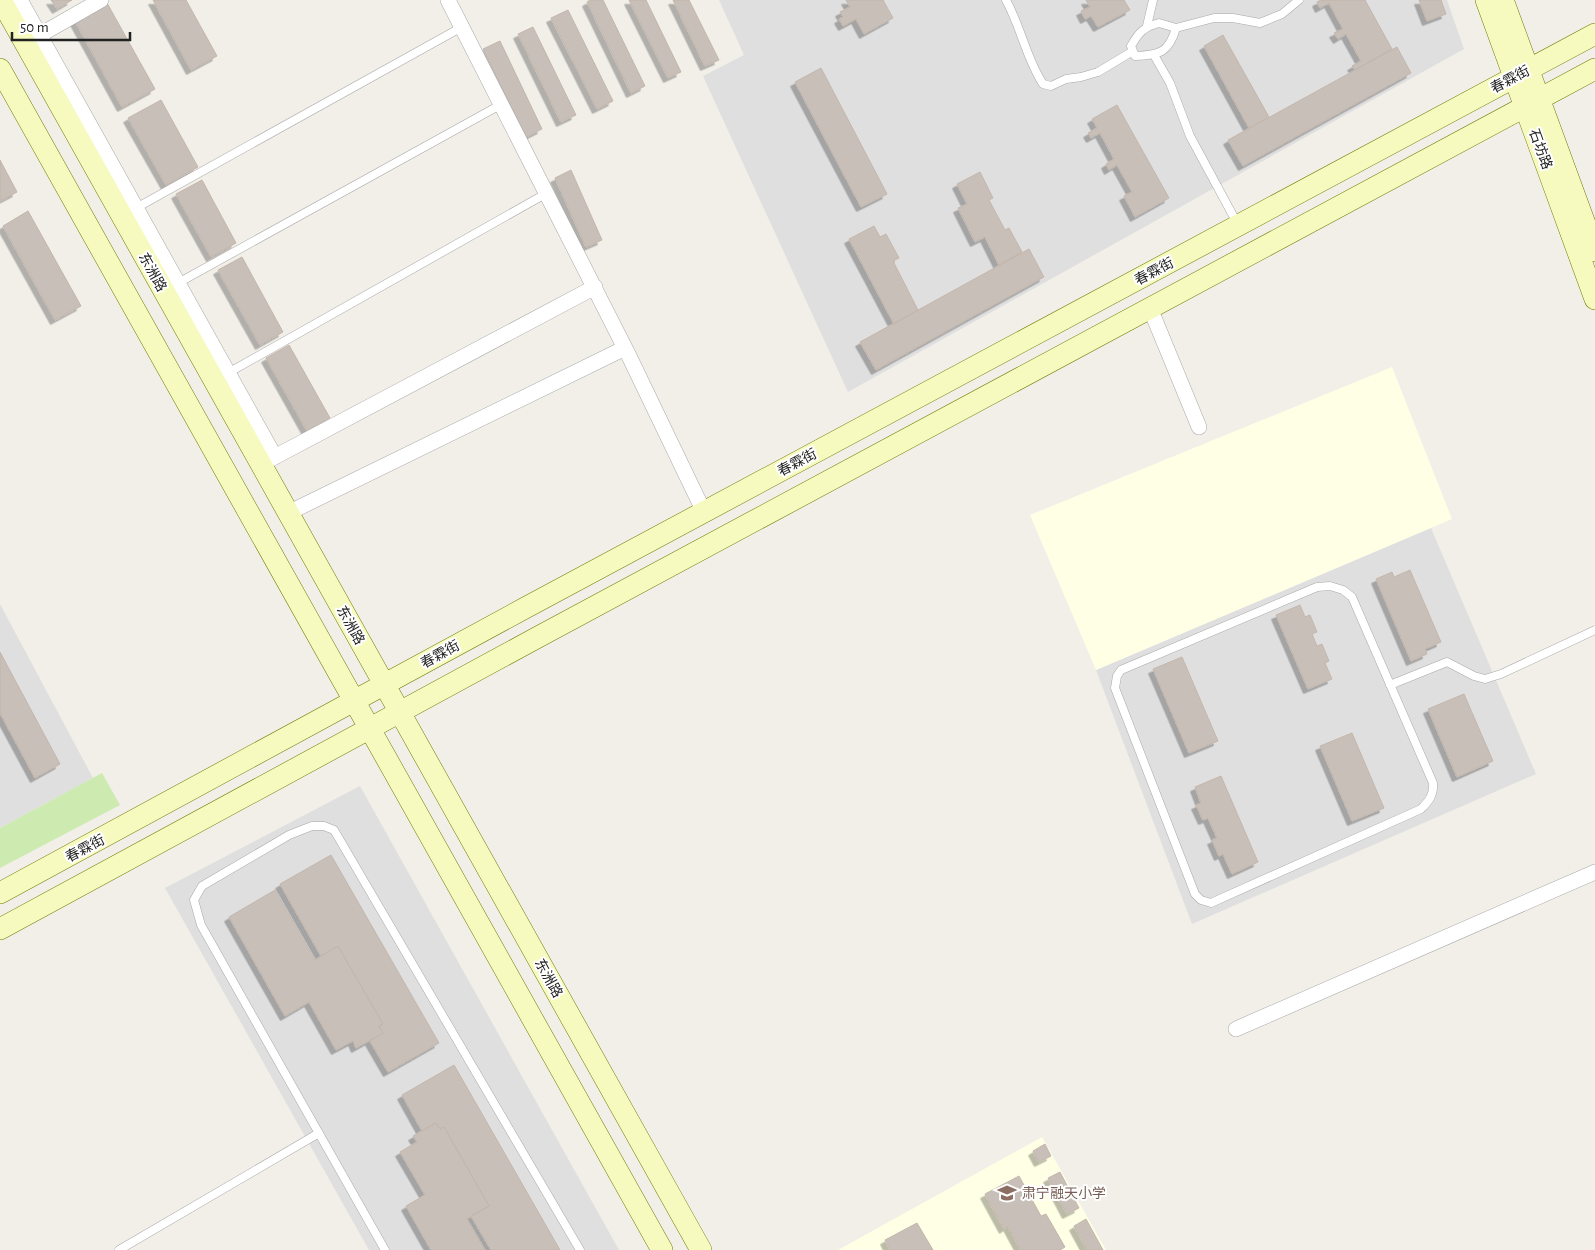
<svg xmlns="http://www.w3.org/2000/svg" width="1595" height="1250" font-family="'Alegreya Sans','Noto Sans SC',sans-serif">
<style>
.residential{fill:#e0dfdf}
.education{fill:#ffffe5}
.grass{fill:#cdebb0}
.building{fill:#c7bfb8;stroke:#c4b6ab;filter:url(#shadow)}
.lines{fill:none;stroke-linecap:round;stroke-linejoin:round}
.lane-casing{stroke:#a9a9a9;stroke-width:9}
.street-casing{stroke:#a9a9a9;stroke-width:16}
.secondary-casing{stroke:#707d05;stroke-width:22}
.lane{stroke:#fff;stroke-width:8}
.street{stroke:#fff;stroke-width:15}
.secondary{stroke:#f7fabf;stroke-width:21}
.labels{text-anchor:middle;stroke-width:4;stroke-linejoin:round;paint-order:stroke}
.street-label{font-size:14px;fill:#222;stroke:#fff}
.education-label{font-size:14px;fill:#785e54;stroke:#fff;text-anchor:start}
</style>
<defs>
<filter id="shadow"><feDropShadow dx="-4.5" dy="4.5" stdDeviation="0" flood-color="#0004"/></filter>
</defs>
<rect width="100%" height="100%" fill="#f2efe9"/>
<!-- residential -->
<path class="residential" d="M 719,0 L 1447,0 L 1464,49 L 848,392 L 703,76 L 744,55 Z
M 1431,528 L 1536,774 L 1192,924 L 1096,670 Z
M 0,604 L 93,778 L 0,828 Z
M 360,786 L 619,1250 L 369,1250 L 165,888 Z"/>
<!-- education -->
<path class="education" d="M 1392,367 L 1452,519 L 1096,670 L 1030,515 Z
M 1042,1137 L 1106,1250 L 838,1250 Z"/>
<!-- grass -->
<path class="grass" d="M 102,773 L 120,805 L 0,868 L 0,828 Z"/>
<!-- building -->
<path class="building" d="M 51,0 L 72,0 L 57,9 Z
M 153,0 L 186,0 L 217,56 L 191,70 Z
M 590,0 L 603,0 L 645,86 L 631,93 L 587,2 Z
M 629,0 L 646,0 L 681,72 L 668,78 Z
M 673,0 L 689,0 L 719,60 L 705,66 Z
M 846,0 L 883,0 L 893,18 L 864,34 L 856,19 L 843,26 L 839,19 L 843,17 L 840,12 L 850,7 Z
M 1086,0 L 1124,0 L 1130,10 L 1098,27 L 1091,16 L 1085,19 L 1081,11 L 1090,7 Z
M 1321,0 L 1365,0 L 1392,49 L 1355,70 L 1352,66 L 1361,61 L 1346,34 L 1338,39 L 1334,33 L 1343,29 L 1329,3 L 1320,8 L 1317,2 Z
M 1419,0 L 1441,0 L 1446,14 L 1427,21 Z
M 107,3 L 155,89 L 122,107 L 75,21 Z
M 568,10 L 613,101 L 597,109 L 551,18 Z
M 533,27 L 576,115 L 561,122 L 518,34 Z
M 1223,35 L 1269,117 L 1249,128 L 1204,46 Z
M 500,41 L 542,129 L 526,137 L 483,49 Z
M 1397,47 L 1411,73 L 1243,166 L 1228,140 Z
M 821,68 L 887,194 L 861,207 L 795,82 Z
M 161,100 L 198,167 L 166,185 L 128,118 Z
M 1117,105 L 1169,198 L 1135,217 L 1124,196 L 1132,192 L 1117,165 L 1109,170 L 1106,164 L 1114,159 L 1100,133 L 1091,138 L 1088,133 L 1097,128 L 1092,119 Z
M 0,160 L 17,192 L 0,201 Z
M 571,170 L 602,240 L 586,247 L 555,178 Z
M 980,172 L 993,198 L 989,200 L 1005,230 L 1009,228 L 1022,252 L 999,265 L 985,237 L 975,242 L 958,208 L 967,204 L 957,184 Z
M 202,180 L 236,243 L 211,257 L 176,194 Z
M 28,211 L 81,306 L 55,320 L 3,226 Z
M 874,226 L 880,237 L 886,234 L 899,258 L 893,261 L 918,310 L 894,324 L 849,239 Z
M 1029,249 L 1044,277 L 876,370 L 860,342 Z
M 242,257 L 283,332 L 260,345 L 218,270 Z
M 289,345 L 330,418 L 307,431 L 266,358 Z
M 1410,570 L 1441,642 L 1425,649 L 1427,654 L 1411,661 L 1376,579 L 1392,572 L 1394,577 Z
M 1300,605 L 1305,617 L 1310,615 L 1317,632 L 1312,634 L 1317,646 L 1322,644 L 1329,661 L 1325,663 L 1332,679 L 1308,689 L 1276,615 Z
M 0,652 L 60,764 L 35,778 L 0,713 Z
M 1182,657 L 1218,741 L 1189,753 L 1153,669 Z
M 1464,694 L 1493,761 L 1457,777 L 1428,709 Z
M 1352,733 L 1384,808 L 1352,821 L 1320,746 Z
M 1221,776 L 1258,862 L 1232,874 L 1223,854 L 1219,856 L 1212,840 L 1217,838 L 1208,818 L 1203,820 L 1196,805 L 1201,803 L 1195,787 Z
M 331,855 L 439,1043 L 388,1072 L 370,1041 L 383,1033 L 379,1026 L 383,1024 L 338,946 L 321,956 L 280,884 Z
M 275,890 L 315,960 L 338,946 L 383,1024 L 379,1026 L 383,1033 L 356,1048 L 353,1041 L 336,1050 L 309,1002 L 285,1016 L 229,917 Z
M 454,1065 L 560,1250 L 491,1250 L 471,1216 L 489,1206 L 444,1127 L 440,1129 L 436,1123 L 422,1131 L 402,1095 Z
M 436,1123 L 440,1129 L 444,1127 L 489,1206 L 467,1219 L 485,1250 L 431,1250 L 406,1206 L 425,1195 L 400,1152 L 417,1142 L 413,1136 Z
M 1045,1144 L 1051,1156 L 1039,1162 L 1033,1151 Z
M 1060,1172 L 1079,1208 L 1067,1214 L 1048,1178 Z
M 1019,1176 L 1041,1216 L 1046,1214 L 1065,1247 L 1060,1250 L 1021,1250 L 1008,1226 L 1004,1229 L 985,1194 Z
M 1086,1219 L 1103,1250 L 1087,1250 L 1074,1226 Z
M 917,1223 L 933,1250 L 890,1250 L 885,1240 Z"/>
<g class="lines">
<!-- lane casing -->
<g class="lane-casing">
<path id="lane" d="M 1006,0 C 1021,27 1026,58 1043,84 L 1051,86 L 1066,79 L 1081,77 L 1098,72 L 1133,51
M 1159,23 L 1176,28 C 1169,53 1159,55 1135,56 L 1131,46 C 1139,32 1144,27 1159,23 Z
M 1147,26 L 1153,0
M 1176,28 L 1214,18 L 1233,18 L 1260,23 L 1282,14 L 1299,0
M 1154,55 L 1170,83 L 1190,136 L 1237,223
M 136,208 L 462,27
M 178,283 L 502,104
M 228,373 L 547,193
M 1330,586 L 1343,590 L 1352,597 L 1433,783 C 1434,795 1429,801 1421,809 L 1211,903 L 1201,900 L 1195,894 L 1115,688 L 1117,676 L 1121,670 L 1317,587 Z
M 1390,685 L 1447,662 L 1474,676 L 1485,679 L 1501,674 L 1595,630
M 119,1250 L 319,1133
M 385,1250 L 201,925 L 194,900 L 202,886 L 289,835 L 312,826 L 324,826 L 334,830 L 580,1250"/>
</g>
<!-- street casing -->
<g class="street-casing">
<path id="street" d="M 20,0 L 275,457
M 448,0 L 629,356 L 704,512
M 31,40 L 101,0
M 1150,308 L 1199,427
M 267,461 L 595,287
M 288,513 L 625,348
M 1236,1029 L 1595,872"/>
</g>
<!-- secondary casing -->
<g class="secondary-casing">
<path id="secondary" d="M 1,0 L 701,1250
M 1486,0 L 1595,299
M 1503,0 L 1595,251
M 0,69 L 662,1250
M 0,893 L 525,608 L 1595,34
M 0,929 L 540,636 L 1595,69"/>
</g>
<!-- lane -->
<use href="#lane" class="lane"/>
<!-- street -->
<use href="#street" class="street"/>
<!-- secondary -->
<use href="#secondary" class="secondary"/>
</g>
<!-- icons -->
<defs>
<g id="school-bare" transform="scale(1.5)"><path d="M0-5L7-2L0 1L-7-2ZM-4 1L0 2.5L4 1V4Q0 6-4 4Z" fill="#8d6e63" stroke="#fff" stroke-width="2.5" paint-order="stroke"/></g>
</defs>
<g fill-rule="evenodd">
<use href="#school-bare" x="1007" y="1193"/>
</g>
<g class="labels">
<!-- street labels -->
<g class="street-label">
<text transform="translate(1510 79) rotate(-28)" y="5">春霖街</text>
<text transform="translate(1541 149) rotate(70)" y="5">石坊路</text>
<text transform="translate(1154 271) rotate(-28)" y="5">春霖街</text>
<text transform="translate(153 272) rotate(61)" y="5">东洲路</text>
<text transform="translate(797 462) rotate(-28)" y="5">春霖街</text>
<text transform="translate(351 625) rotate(61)" y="5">东洲路</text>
<text transform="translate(440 654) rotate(-29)" y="5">春霖街</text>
<text transform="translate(85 848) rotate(-28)" y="5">春霖街</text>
<text transform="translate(549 978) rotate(61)" y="5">东洲路</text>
</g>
<!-- education labels -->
<g class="education-label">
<text x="1022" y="1198">肃宁融天小学</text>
</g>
</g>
<!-- scale -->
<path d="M12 32v8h118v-8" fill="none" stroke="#222222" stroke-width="2.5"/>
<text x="20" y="32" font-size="15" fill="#222222" stroke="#ffffff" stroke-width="4" paint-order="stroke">50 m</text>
</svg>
